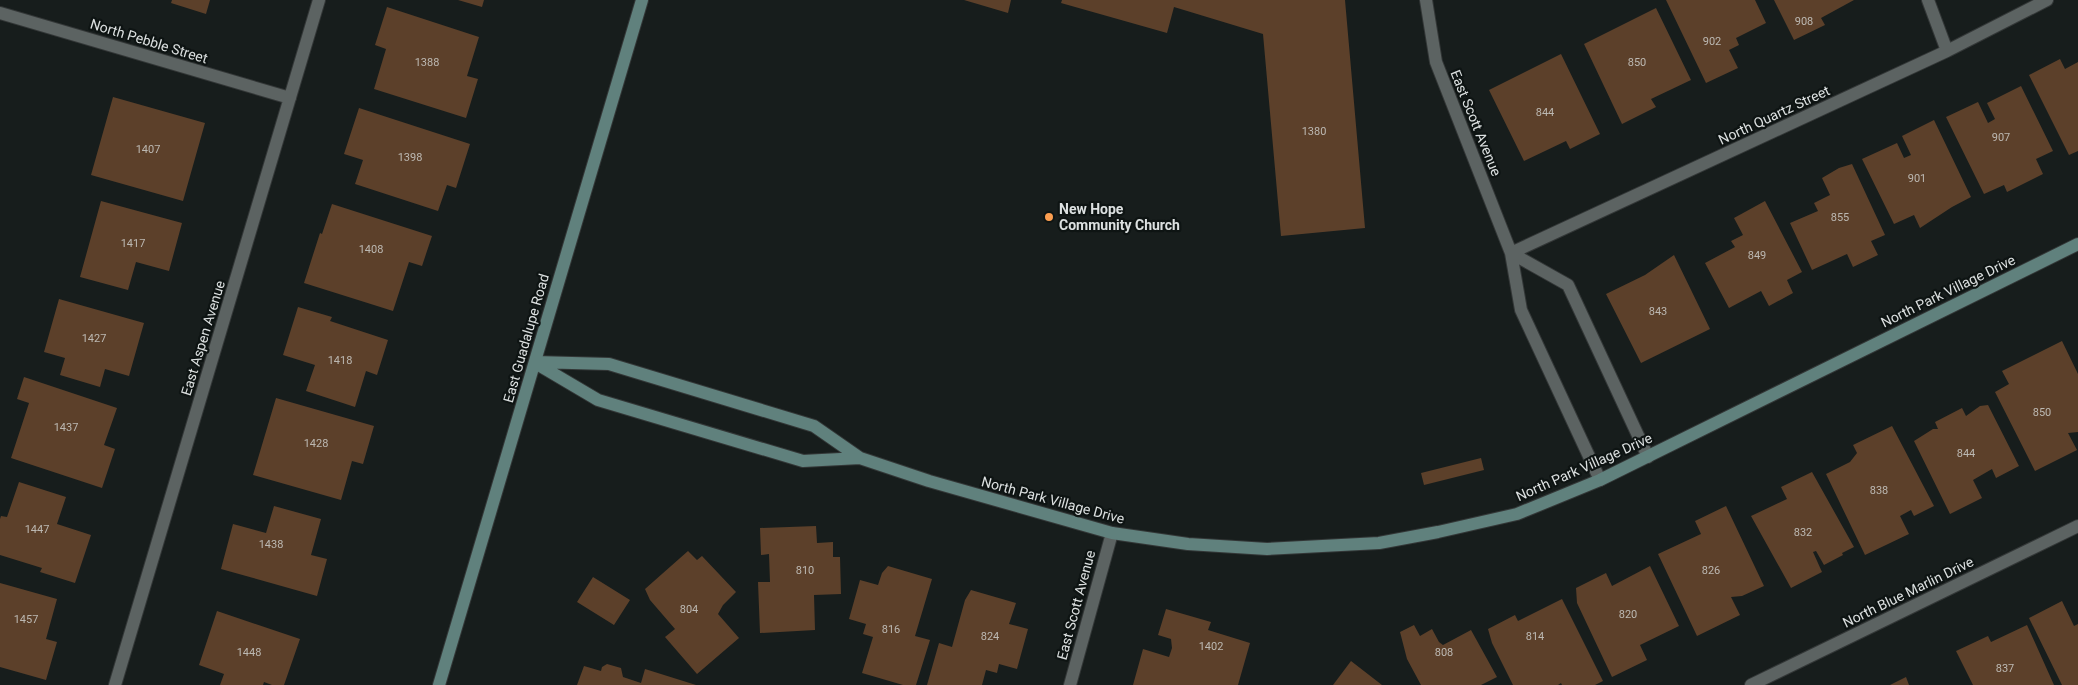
<svg xmlns="http://www.w3.org/2000/svg" width="2078" height="685" font-family="Roboto,sans-serif">
<style>
.building{fill:#5c402a}
.lines{fill:none;stroke-linecap:round;stroke-linejoin:round}
.street-casing{stroke:#333737;stroke-width:14}
.secondary-casing{stroke:#333737;stroke-width:14}
.street{stroke:#5c6362;stroke-width:12}
.secondary{stroke:#60817d;stroke-width:12}
.poi-dot{fill:#fb9e50;stroke:#0e1413;stroke-width:2}
.labels{text-anchor:middle;stroke-width:4.5;stroke-linejoin:round;paint-order:stroke}
.number-label{font-size:11px;fill:#bcb8b2}
.street-label{font-size:14px;fill:#dce0e0;stroke:#0e1413}
.poi-label{font-size:14px;font-weight:bold;fill:#dce0e0;stroke:#0e1413;text-anchor:start}
</style>
<rect width="100%" height="100%" fill="#171d1c"/>
<!-- building -->
<path class="building" d="M 172,0 L 210,0 L 206,14 L 171,3 Z
M 458,0 L 484,0 L 482,7 Z
M 964,0 L 1011,0 L 1008,13 Z
M 1062,0 L 1345,0 L 1365,228 L 1281,236 L 1263,34 L 1174,7 L 1167,33 L 1061,3 Z
M 1666,0 L 1755,0 L 1766,23 L 1736,38 L 1739,45 L 1729,50 L 1738,68 L 1706,83 Z
M 1774,0 L 1854,0 L 1821,18 L 1825,25 L 1794,40 Z
M 387,7 L 479,37 L 467,76 L 478,79 L 466,118 L 374,89 L 386,49 L 375,45 Z
M 1656,8 L 1691,80 L 1651,99 L 1656,107 L 1622,124 L 1584,44 Z
M 1561,54 L 1600,134 L 1570,149 L 1566,141 L 1524,161 L 1489,90 Z
M 2060,59 L 2065,69 L 2078,62 L 2078,151 L 2069,155 L 2029,75 Z
M 2021,86 L 2053,151 L 2036,159 L 2043,174 L 2007,192 L 2004,185 L 1984,194 L 1946,117 L 1978,102 L 1988,123 L 1995,119 L 1987,103 Z
M 113,97 L 205,123 L 183,201 L 91,175 Z
M 359,108 L 470,144 L 456,188 L 447,185 L 438,211 L 355,184 L 363,160 L 344,154 Z
M 1934,120 L 1971,197 L 1952,207 L 1920,228 L 1914,215 L 1894,224 L 1862,159 L 1897,143 L 1904,158 L 1911,155 L 1902,136 Z
M 1852,164 L 1885,235 L 1871,241 L 1878,255 L 1853,267 L 1847,254 L 1812,270 L 1790,223 L 1818,211 L 1814,203 L 1830,195 L 1822,178 L 1839,168 Z
M 101,201 L 182,223 L 169,271 L 136,262 L 128,290 L 80,277 Z
M 1765,201 L 1802,272 L 1787,280 L 1793,293 L 1769,306 L 1761,291 L 1729,308 L 1705,263 L 1735,247 L 1731,241 L 1743,235 L 1734,218 Z
M 332,204 L 432,236 L 422,266 L 409,262 L 393,311 L 304,283 L 320,233 L 322,234 Z
M 1674,255 L 1710,329 L 1641,363 L 1606,294 L 1645,275 Z
M 59,299 L 144,323 L 129,376 L 105,369 L 100,387 L 60,375 L 65,358 L 44,352 Z
M 298,307 L 332,317 L 330,321 L 388,340 L 377,375 L 366,371 L 355,407 L 306,391 L 315,365 L 283,355 Z
M 2062,341 L 2078,374 L 2078,432 L 2068,433 L 2077,450 L 2035,471 L 1995,392 L 2009,384 L 2002,371 Z
M 24,377 L 117,408 L 104,445 L 115,449 L 102,488 L 11,458 L 29,403 L 17,399 Z
M 276,398 L 374,426 L 363,464 L 352,461 L 341,500 L 253,475 Z
M 1988,405 L 2019,466 L 1996,478 L 1992,469 L 1973,480 L 1982,498 L 1950,514 L 1914,441 L 1933,429 L 1938,429 L 1935,422 L 1962,408 L 1966,416 L 1980,406 Z
M 1892,426 L 1934,506 L 1914,516 L 1911,510 L 1900,516 L 1909,534 L 1865,555 L 1826,474 L 1850,462 L 1857,453 L 1853,445 Z
M 1481,458 L 1484,470 L 1424,485 L 1421,473 Z
M 1812,472 L 1854,547 L 1842,553 L 1843,555 L 1824,565 L 1816,551 L 1813,552 L 1822,572 L 1791,588 L 1751,516 L 1787,499 L 1781,487 Z
M 19,482 L 66,497 L 57,524 L 91,535 L 75,583 L 40,572 L 42,568 L 0,555 L 0,519 L 1,516 L 7,517 Z
M 274,506 L 321,519 L 311,555 L 327,559 L 317,596 L 221,569 L 233,524 L 266,533 Z
M 1726,506 L 1764,586 L 1742,596 L 1731,597 L 1740,615 L 1697,636 L 1658,554 L 1701,534 L 1695,521 Z
M 816,526 L 817,543 L 833,542 L 833,557 L 840,557 L 841,594 L 814,595 L 815,630 L 760,633 L 758,582 L 770,582 L 769,554 L 761,555 L 760,528 Z
M 688,551 L 697,560 L 702,556 L 736,592 L 723,605 L 718,614 L 739,638 L 697,674 L 665,637 L 675,629 L 650,600 L 645,589 Z
M 888,566 L 932,579 L 915,636 L 930,640 L 916,685 L 903,685 L 862,673 L 873,637 L 863,634 L 866,624 L 849,619 L 860,580 L 878,585 L 882,573 Z
M 1650,566 L 1679,626 L 1640,645 L 1647,660 L 1612,677 L 1577,603 L 1576,588 L 1606,573 L 1612,586 Z
M 593,577 L 630,600 L 614,625 L 577,602 Z
M 0,583 L 57,599 L 46,639 L 57,642 L 46,680 L 0,667 Z
M 971,590 L 1016,603 L 1009,624 L 1028,629 L 1017,669 L 999,664 L 997,673 L 986,670 L 982,685 L 927,685 L 939,643 L 952,647 L 965,600 Z
M 1562,599 L 1603,681 L 1595,685 L 1562,685 L 1561,683 L 1558,685 L 1513,685 L 1492,643 L 1488,629 L 1515,615 L 1518,621 Z
M 2062,601 L 2074,626 L 2078,624 L 2078,685 L 2062,685 L 2029,618 Z
M 1166,609 L 1211,622 L 1208,630 L 1250,643 L 1238,685 L 1133,685 L 1143,649 L 1169,657 L 1172,648 L 1171,639 L 1158,635 Z
M 217,611 L 300,639 L 284,685 L 272,685 L 264,682 L 263,685 L 220,685 L 224,674 L 199,665 Z
M 1414,625 L 1420,636 L 1432,629 L 1439,642 L 1443,645 L 1471,630 L 1497,677 L 1481,685 L 1421,685 L 1407,659 L 1400,632 Z
M 2027,625 L 2054,685 L 1973,685 L 1956,651 L 1988,636 L 1991,642 Z
M 1351,661 L 1382,685 L 1333,685 Z
M 607,664 L 621,668 L 623,677 L 641,683 L 645,669 L 696,685 L 577,685 L 584,666 L 601,671 L 602,667 Z
M 1906,677 L 1909,685 L 1890,685 Z"/>
<g class="lines">
<!-- street casing -->
<g class="street-casing">
<path id="street" d="M 1426,0 L 1436,62 L 1511,253 L 1521,310 L 1600,480
M 1928,0 L 1947,51
M 0,13 L 290,98
M 1511,253 L 1947,51 L 2047,0
M 1511,253 L 1568,285 L 1648,457
M 115,685 L 319,0
M 1070,685 L 1112,533
M 1751,685 L 2078,526"/>
</g>
<!-- secondary casing -->
<g class="secondary-casing">
<path id="secondary" d="M 535,362 L 609,364 L 814,426 L 860,458 L 929,481 L 1112,533 L 1188,544 L 1267,549 L 1379,543 L 1438,532 L 1517,514 L 1600,480 L 2078,244
M 537,364 L 598,400 L 803,461 L 860,458
M 439,685 L 642,0"/>
</g>
<!-- street -->
<use href="#street" class="street"/>
<!-- secondary -->
<use href="#secondary" class="secondary"/>
</g>
<!-- markers -->
<circle class="poi-dot" cx="1049" cy="217" r="5"/>
<g class="labels">
<!-- number labels -->
<g class="number-label">
<text x="1804" y="25">908</text>
<text x="1712" y="45">902</text>
<text x="427" y="66">1388</text>
<text x="1637" y="66">850</text>
<text x="1545" y="116">844</text>
<text x="1314" y="135">1380</text>
<text x="2001" y="141">907</text>
<text x="148" y="153">1407</text>
<text x="410" y="161">1398</text>
<text x="1917" y="182">901</text>
<text x="1840" y="221">855</text>
<text x="133" y="247">1417</text>
<text x="371" y="253">1408</text>
<text x="1757" y="259">849</text>
<text x="1658" y="315">843</text>
<text x="94" y="342">1427</text>
<text x="340" y="364">1418</text>
<text x="2042" y="416">850</text>
<text x="66" y="431">1437</text>
<text x="316" y="447">1428</text>
<text x="1966" y="457">844</text>
<text x="1879" y="494">838</text>
<text x="37" y="533">1447</text>
<text x="1803" y="536">832</text>
<text x="271" y="548">1438</text>
<text x="805" y="574">810</text>
<text x="1711" y="574">826</text>
<text x="689" y="613">804</text>
<text x="1628" y="618">820</text>
<text x="26" y="623">1457</text>
<text x="891" y="633">816</text>
<text x="990" y="640">824</text>
<text x="1535" y="640">814</text>
<text x="1211" y="650">1402</text>
<text x="249" y="656">1448</text>
<text x="1444" y="656">808</text>
<text x="2005" y="672">837</text>
</g>
<!-- street labels -->
<g class="street-label">
<text transform="translate(149 41) rotate(17)" y="5">North Pebble Street</text>
<text transform="translate(1774 115) rotate(-25)" y="5">North Quartz Street</text>
<text transform="translate(1476 123) rotate(68)" y="5">East Scott Avenue</text>
<text transform="translate(1948 291) rotate(-26)" y="5">North Park Village Drive</text>
<text transform="translate(203 338) rotate(-73)" y="5">East Aspen Avenue</text>
<text transform="translate(526 338) rotate(-74)" y="5">East Guadalupe Road</text>
<text transform="translate(1584 467) rotate(-24)" y="5">North Park Village Drive</text>
<text transform="translate(1053 500) rotate(15)" y="5">North Park Village Drive</text>
<text transform="translate(1908 592) rotate(-26)" y="5">North Blue Marlin Drive</text>
<text transform="translate(1076 605) rotate(-75)" y="5">East Scott Avenue</text>
</g>
<!-- poi labels -->
<g class="poi-label">
<text x="1059" y="214">New Hope<tspan x="1059" dy="16">Community Church</tspan></text>
</g>
</g>
</svg>
